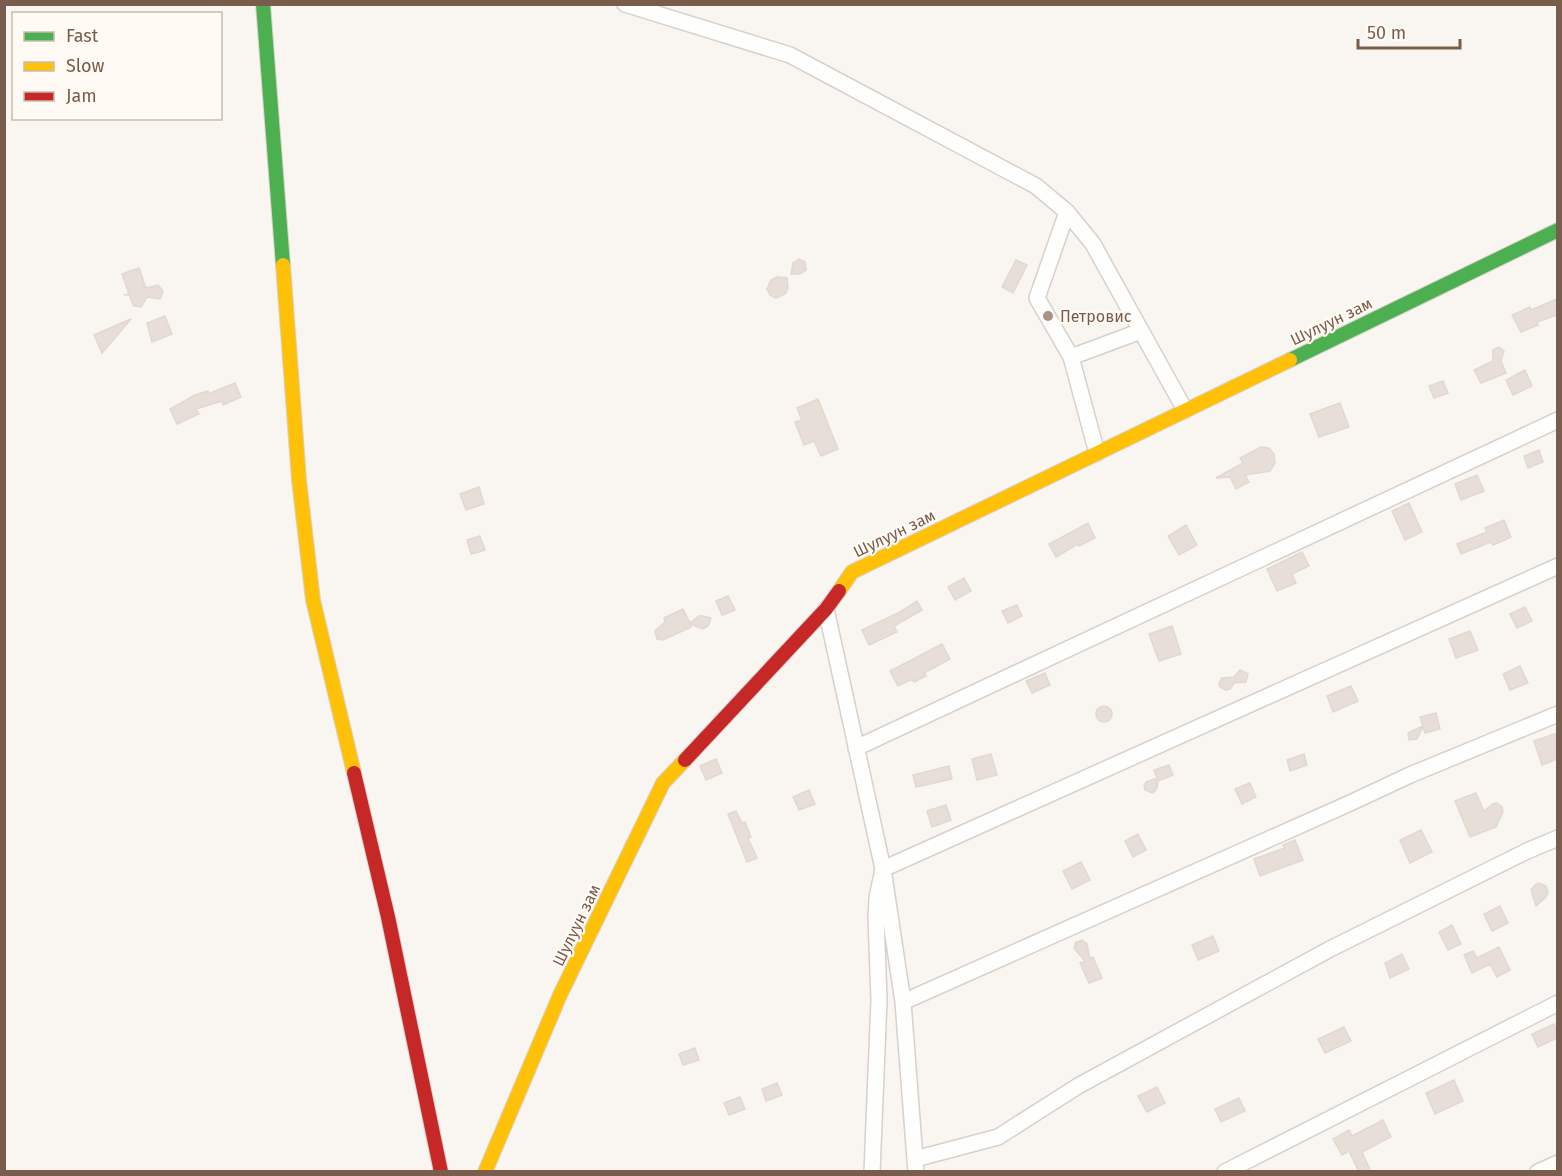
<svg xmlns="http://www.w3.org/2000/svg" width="1562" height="1176" font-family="'Fira Sans',sans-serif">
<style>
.building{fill:#e6ded7;stroke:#e2d8d2;stroke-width:1.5}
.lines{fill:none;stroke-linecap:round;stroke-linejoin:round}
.street-casing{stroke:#d7d1cb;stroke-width:18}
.fast-casing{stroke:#d9d2cb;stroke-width:16}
.slow-casing{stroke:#d9d2cb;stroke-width:16}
.jam-casing{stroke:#d9d2cb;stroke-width:16}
.street{stroke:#fefefd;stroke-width:15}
.fast{stroke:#4caf50;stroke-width:14}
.slow{stroke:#ffc107;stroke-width:14}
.jam{stroke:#c62828;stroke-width:14}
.poi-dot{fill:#a69286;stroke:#fffaf3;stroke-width:2}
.labels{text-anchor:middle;stroke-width:4.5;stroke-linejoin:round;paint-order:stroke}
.poi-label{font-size:16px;fill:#7a5c4d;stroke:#fffaf3;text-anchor:start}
.street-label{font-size:16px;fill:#7a5c4d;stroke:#fffaf3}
</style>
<rect width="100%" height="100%" fill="#f9f5f0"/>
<!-- building -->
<path class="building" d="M 799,259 L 805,262 L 806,270 L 800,274 L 791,274 L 793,263 Z
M 1016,260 L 1027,265 L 1013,293 L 1002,287 Z
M 139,268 L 146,288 L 158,285 L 163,291 L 160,299 L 147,297 L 141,307 L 134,306 L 129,295 L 124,295 L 129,294 L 122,274 Z
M 777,277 L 787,278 L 788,288 L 785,294 L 776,298 L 770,295 L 767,289 L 771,280 Z
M 1557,299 L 1557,315 L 1537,322 L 1538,325 L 1521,332 L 1512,315 L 1530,307 L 1531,310 Z
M 165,316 L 172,334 L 152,342 L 147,323 Z
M 131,319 L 102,353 L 94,335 Z
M 1499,347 L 1504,351 L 1501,361 L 1506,373 L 1481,383 L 1474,370 L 1493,361 L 1493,350 Z
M 1525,370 L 1532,386 L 1513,395 L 1506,380 Z
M 1443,381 L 1448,393 L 1434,398 L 1429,386 Z
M 235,383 L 241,397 L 223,405 L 222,401 L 196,409 L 199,414 L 177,424 L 170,409 L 195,395 L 208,391 L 208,394 Z
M 818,399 L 838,449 L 821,456 L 814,441 L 804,445 L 795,422 L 802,420 L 797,408 Z
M 1340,403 L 1349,427 L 1319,437 L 1310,414 Z
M 1261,447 L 1269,448 L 1274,454 L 1275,463 L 1270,471 L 1245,475 L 1249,482 L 1236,489 L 1230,477 L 1216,478 L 1243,463 L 1240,458 Z
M 1539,450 L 1543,462 L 1528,468 L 1524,456 Z
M 1477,475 L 1484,491 L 1461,500 L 1455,484 Z
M 479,487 L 484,504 L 466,510 L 460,494 Z
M 1409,503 L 1422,532 L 1405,540 L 1392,511 Z
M 1504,520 L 1511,537 L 1493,545 L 1491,542 L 1461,554 L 1457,544 L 1487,532 L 1485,528 Z
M 1088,523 L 1095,538 L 1079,546 L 1078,544 L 1056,557 L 1049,544 Z
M 1186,525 L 1197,545 L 1179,555 L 1168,536 Z
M 480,536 L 485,550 L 471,554 L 467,540 Z
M 1302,552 L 1309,566 L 1292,574 L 1296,583 L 1277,591 L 1267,569 Z
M 964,578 L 971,591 L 955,600 L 948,587 Z
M 728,596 L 735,610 L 722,615 L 716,601 Z
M 917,601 L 922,610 L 894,626 L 897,632 L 869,645 L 862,630 L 900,612 Z
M 1017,605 L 1022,616 L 1008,623 L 1002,611 Z
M 1525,607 L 1532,621 L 1517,628 L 1510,614 Z
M 683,609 L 690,623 L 699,616 L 703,616 L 711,618 L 708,626 L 703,629 L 690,624 L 691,627 L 663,640 L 657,639 L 655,631 L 665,622 L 664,618 Z
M 1172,626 L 1181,654 L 1159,661 L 1149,634 Z
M 1470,631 L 1478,650 L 1456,658 L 1449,639 Z
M 942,644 L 950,659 L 924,673 L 926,676 L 914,682 L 912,679 L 898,686 L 890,671 Z
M 1520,666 L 1528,683 L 1510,690 L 1503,674 Z
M 1240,670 L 1248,674 L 1246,682 L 1234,683 L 1230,689 L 1226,690 L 1220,687 L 1219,683 L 1222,678 L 1234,677 Z
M 1045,673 L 1050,685 L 1032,693 L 1026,681 Z
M 1351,686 L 1358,701 L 1333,712 L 1327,696 Z
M1096 714a8 8 0 1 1 16 0a8 8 0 1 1-16 0Z
M 1436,713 L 1440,729 L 1425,733 L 1423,727 L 1417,739 L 1409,740 L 1408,733 L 1423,726 L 1420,717 Z
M 1557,733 L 1557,759 L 1542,765 L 1534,741 Z
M 991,754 L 997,775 L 977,780 L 972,759 Z
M 1304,754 L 1307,765 L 1290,771 L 1287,760 Z
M 716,759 L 722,773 L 706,780 L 700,766 Z
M 1169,765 L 1173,775 L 1158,781 L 1158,780 L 1157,788 L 1153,793 L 1145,790 L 1144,786 L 1146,782 L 1157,778 L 1154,770 Z
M 949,766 L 952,779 L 916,787 L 913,775 Z
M 1250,783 L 1256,797 L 1242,804 L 1235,789 Z
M 809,790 L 815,804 L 799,810 L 793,797 Z
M 1476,793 L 1484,811 L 1493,804 L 1497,803 L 1502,807 L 1503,812 L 1496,827 L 1470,837 L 1455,801 Z
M 946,805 L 951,820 L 932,827 L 927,811 Z
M 736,811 L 742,823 L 745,822 L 751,837 L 748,838 L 757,858 L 747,862 L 728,814 Z
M 1421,830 L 1432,852 L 1410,863 L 1400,840 Z
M 1138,834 L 1146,850 L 1133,857 L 1125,841 Z
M 1295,840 L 1303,860 L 1260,876 L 1254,859 L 1285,848 L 1283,845 Z
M 1081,862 L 1090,880 L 1072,889 L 1063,871 Z
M 1538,883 L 1546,886 L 1548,892 L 1546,897 L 1536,906 L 1531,890 L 1534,886 Z
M 1500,906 L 1508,923 L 1492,931 L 1484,914 Z
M 1452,925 L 1461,944 L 1448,950 L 1439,932 Z
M 1213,936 L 1219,951 L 1198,960 L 1192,945 Z
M 1082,940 L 1087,944 L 1090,959 L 1093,957 L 1102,978 L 1089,983 L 1080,963 L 1085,961 L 1074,948 L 1076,942 Z
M 1499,947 L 1510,970 L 1497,977 L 1490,964 L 1472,973 L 1464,955 L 1473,951 L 1477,958 Z
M 1402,954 L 1409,969 L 1390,978 L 1385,963 Z
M 1554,1024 L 1557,1030 L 1557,1038 L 1538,1047 L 1532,1034 Z
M 1344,1027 L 1351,1041 L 1325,1053 L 1318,1039 Z
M 695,1048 L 699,1060 L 683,1065 L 679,1054 Z
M 1454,1080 L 1463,1101 L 1435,1114 L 1426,1093 Z
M 777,1083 L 782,1095 L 766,1101 L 762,1089 Z
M 1157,1087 L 1165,1103 L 1147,1112 L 1138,1096 Z
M 740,1097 L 745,1109 L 729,1115 L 724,1103 Z
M 1239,1098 L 1245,1111 L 1221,1122 L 1215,1109 Z
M 1383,1120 L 1391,1137 L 1362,1152 L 1371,1172 L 1359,1172 L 1349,1151 L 1342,1155 L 1333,1139 L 1349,1130 L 1352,1136 Z"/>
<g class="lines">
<!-- street casing -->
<g class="street-casing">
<path id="street" d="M 625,4 L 790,55 L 1036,186 L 1067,212 L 1093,244 L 1185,410
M 1067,212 L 1037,298 L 1071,357 L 1141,331
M 1071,357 L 1097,453
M 826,609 L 883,869 L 903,1002 L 916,1172
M 856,748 L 1558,420
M 903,1002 L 1348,804 L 1410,775 L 1558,714
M 915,1159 L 998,1137 L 1078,1086 L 1330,949 L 1527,851 L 1558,838
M 872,1172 L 879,1000 L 876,917 L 877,898 L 883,869 L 1558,566
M 1225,1172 L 1558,1003
M 1538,1172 L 1558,1163"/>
</g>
<!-- fast casing -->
<g class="fast-casing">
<path id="fast" d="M 263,4 L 283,265
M 1290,360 L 1558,230"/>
</g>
<!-- slow casing -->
<g class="slow-casing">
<path id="slow" d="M 283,265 L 299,480 L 313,600 L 354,773
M 839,591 L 852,572 L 1290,360
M 485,1172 L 560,995 L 663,783 L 685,760"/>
</g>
<!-- jam casing -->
<g class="jam-casing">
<path id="jam" d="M 685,760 L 826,609 L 839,591
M 354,773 L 388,917 L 441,1172"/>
</g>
<!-- street -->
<use href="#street" class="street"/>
<!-- fast -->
<use href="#fast" class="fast"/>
<!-- slow -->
<use href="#slow" class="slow"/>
<!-- jam -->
<use href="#jam" class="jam"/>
</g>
<!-- markers -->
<circle class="poi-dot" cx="1048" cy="316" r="6"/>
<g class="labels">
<!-- poi labels -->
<g class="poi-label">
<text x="1060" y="322">Петровис</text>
</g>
<!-- street labels -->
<g class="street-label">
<text transform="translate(1331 321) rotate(-26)" y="6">Шулуун зам</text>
<text transform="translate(894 533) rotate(-26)" y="6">Шулуун зам</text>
<text transform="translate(576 925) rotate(-64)" y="6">Шулуун зам</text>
</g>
</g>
<!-- border -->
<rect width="1562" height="1176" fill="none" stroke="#7a5c4d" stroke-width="12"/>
<!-- legend -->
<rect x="12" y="12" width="210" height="108" fill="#fffaf3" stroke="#cabbb1" stroke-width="1.5"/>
<rect x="24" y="32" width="30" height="9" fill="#4caf50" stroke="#cabbb1" stroke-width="1.5"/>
<text x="66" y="42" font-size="18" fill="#7a5c4d">Fast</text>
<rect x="24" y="62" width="30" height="9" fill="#ffc107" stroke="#cabbb1" stroke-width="1.5"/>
<text x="66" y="72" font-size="18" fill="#7a5c4d">Slow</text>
<rect x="24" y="92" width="30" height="9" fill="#c62828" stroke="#cabbb1" stroke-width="1.5"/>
<text x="66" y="102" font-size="18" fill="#7a5c4d">Jam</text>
<!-- scale -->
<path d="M1358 39v9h102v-9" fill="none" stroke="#7a5c4d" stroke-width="3"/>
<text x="1367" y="39" font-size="18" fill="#7a5c4d" stroke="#fffaf3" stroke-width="4.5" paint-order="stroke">50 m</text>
</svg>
